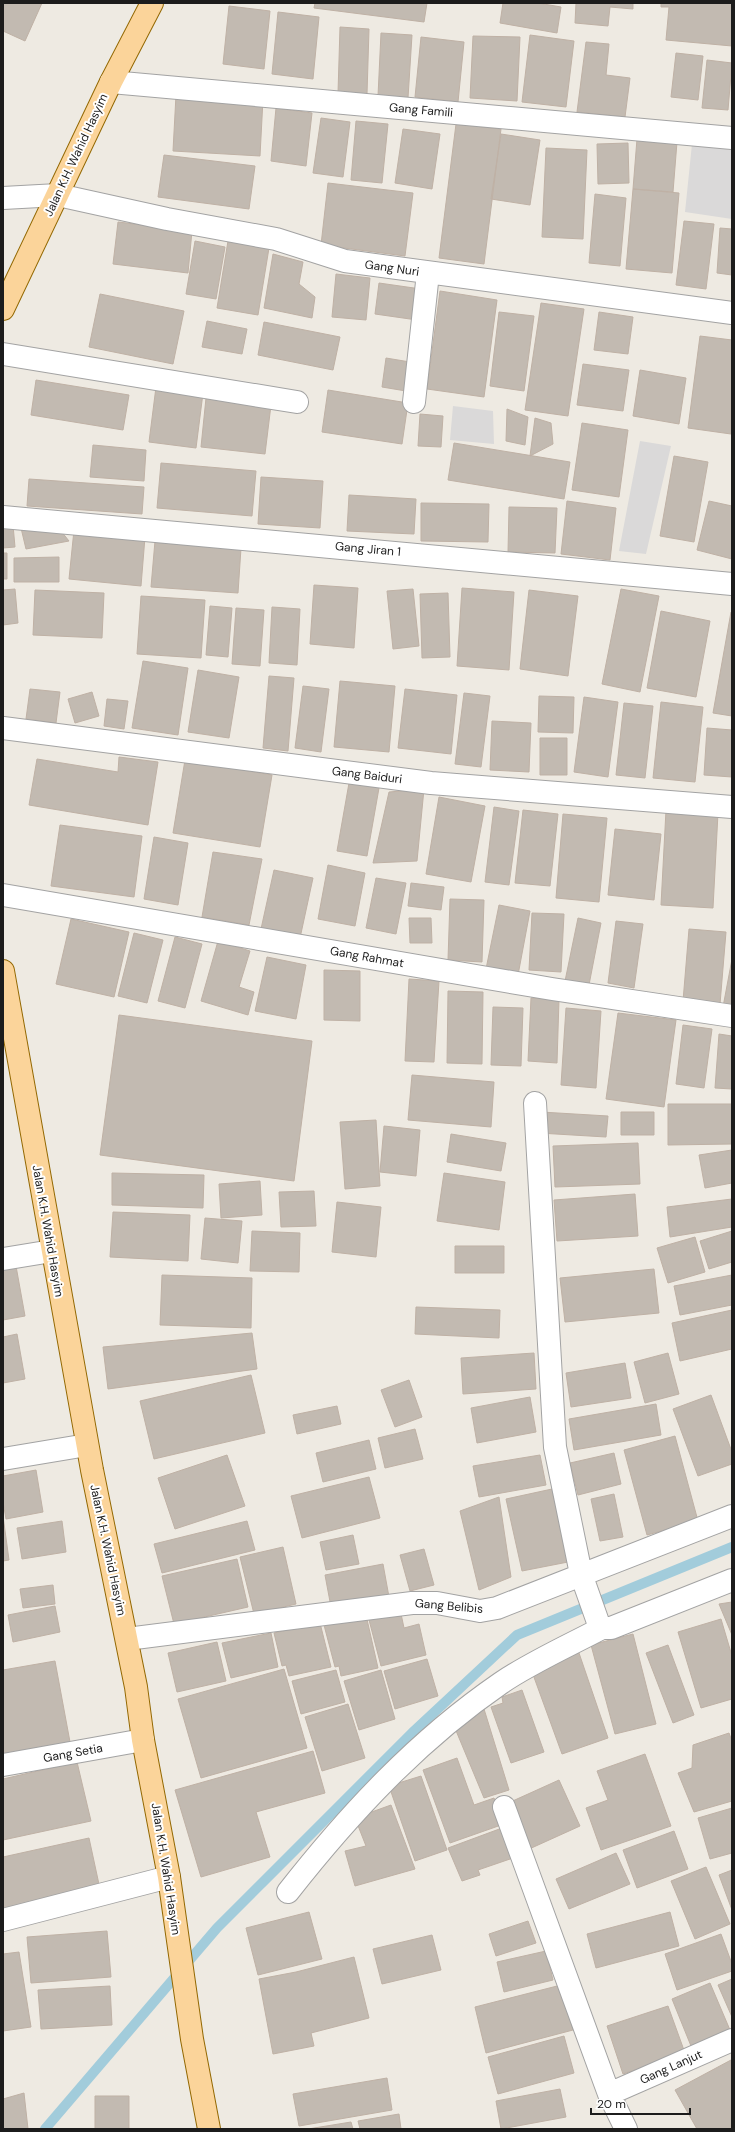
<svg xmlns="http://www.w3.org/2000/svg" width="735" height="2132" font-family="'DM Sans',sans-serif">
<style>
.residential{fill:#dad9d9}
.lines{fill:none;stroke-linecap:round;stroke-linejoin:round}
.stream{stroke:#a2ccdb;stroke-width:10}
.building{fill:#c2bab1;stroke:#bfb1a5}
.minor-casing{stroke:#a3a3a3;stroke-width:24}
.primary-casing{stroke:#936802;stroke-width:24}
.minor{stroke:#fff;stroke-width:22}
.primary{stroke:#fbd49a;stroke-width:22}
.labels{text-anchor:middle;stroke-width:4;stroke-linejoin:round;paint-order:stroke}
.street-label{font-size:12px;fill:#1c1c1c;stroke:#fff}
</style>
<rect width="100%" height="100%" fill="#eeeae2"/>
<!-- residential -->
<path class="residential" d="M 692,144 L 732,150 L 732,219 L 685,212 Z
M 453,406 L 493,411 L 494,444 L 450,440 Z
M 640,441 L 671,446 L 646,554 L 619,551 Z"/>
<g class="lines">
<!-- stream -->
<path class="stream" d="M 45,2129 L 217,1928 L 412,1733 L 517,1635 L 732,1547"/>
</g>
<!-- building -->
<path class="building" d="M 3,3 L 42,3 L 25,41 L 3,31 Z
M 315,3 L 427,3 L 424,22 L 314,8 Z
M 503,3 L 538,3 L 561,7 L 557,33 L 500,23 Z
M 576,3 L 633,3 L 633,9 L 610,7 L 608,26 L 575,23 Z
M 661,3 L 732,3 L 732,46 L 666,40 L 669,7 L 661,7 Z
M 229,6 L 270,11 L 264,69 L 223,64 Z
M 278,12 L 319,17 L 313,79 L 272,74 Z
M 340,27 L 369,29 L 367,94 L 338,93 Z
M 381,33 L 412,35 L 408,98 L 378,96 Z
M 530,35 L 574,41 L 566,107 L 522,102 Z
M 473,36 L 520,37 L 517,101 L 470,98 Z
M 421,37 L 464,42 L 458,102 L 415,97 Z
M 586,42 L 609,44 L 606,75 L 630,78 L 625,117 L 577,112 Z
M 676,53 L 703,56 L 698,100 L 671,97 Z
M 707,60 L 732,63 L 728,110 L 702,108 Z
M 176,95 L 263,99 L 260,156 L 173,151 Z
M 276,108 L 312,113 L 306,166 L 271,161 Z
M 321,118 L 350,122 L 343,177 L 313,173 Z
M 356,121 L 388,124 L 382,183 L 351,180 Z
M 456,124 L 501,129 L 484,264 L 439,258 Z
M 403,129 L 440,134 L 432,189 L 395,183 Z
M 501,134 L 540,140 L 530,205 L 491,199 Z
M 637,139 L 677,142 L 673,192 L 633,189 Z
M 628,143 L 629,183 L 598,184 L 597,144 Z
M 546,148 L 587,150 L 583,239 L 542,237 Z
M 164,155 L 255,166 L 249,209 L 158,197 Z
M 328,183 L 413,193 L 405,256 L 321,245 Z
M 633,189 L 679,193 L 672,273 L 626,269 Z
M 595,194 L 626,198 L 620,266 L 589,263 Z
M 684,221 L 714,224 L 706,289 L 676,285 Z
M 118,222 L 192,231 L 188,273 L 113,264 Z
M 720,228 L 732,229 L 732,275 L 717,273 Z
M 195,241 L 225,247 L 216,299 L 186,294 Z
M 228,241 L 269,248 L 258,315 L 217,308 Z
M 273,254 L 303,262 L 299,284 L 315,297 L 312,318 L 264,308 Z
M 336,274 L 370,278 L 366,320 L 332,317 Z
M 379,283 L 421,289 L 417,320 L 375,314 Z
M 440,291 L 497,300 L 484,397 L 427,389 Z
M 100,294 L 184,311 L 173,364 L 89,347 Z
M 541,303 L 584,309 L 568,416 L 525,410 Z
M 499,312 L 534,316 L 524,391 L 490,386 Z
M 599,312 L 633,317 L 628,354 L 594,350 Z
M 207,321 L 247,329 L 242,354 L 202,347 Z
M 264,322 L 340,337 L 333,370 L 258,355 Z
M 700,336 L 732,340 L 731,434 L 688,428 Z
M 386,358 L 416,363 L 412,392 L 382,387 Z
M 583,364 L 629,370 L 623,411 L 577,405 Z
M 640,370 L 686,378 L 679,424 L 633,416 Z
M 36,380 L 129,395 L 123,430 L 31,415 Z
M 156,387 L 203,393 L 196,448 L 149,442 Z
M 328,390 L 408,403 L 402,444 L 322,432 Z
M 206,398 L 271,405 L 265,454 L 201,447 Z
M 507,409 L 528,417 L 525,445 L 506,441 Z
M 420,414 L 443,416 L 441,447 L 418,446 Z
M 535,418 L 551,423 L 553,444 L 530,456 Z
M 582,423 L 628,430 L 619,497 L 572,490 Z
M 454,443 L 570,462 L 564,499 L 448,480 Z
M 93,445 L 146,450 L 144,481 L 90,477 Z
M 674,456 L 708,462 L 694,542 L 660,536 Z
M 161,463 L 256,471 L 252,516 L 157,508 Z
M 261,477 L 323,481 L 320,528 L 258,524 Z
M 29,479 L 144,487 L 142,514 L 27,506 Z
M 349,495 L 416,499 L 414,534 L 347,531 Z
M 567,501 L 616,508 L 610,560 L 561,554 Z
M 709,501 L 732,506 L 732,559 L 697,550 Z
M 421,503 L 489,504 L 488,542 L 421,541 Z
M 509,507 L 557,508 L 555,553 L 508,552 Z
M 3,525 L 13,525 L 15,547 L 3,548 Z
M 57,526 L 69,541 L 26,549 L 21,528 Z
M 74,530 L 145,537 L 141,586 L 69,579 Z
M 155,541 L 241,548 L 238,593 L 151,587 Z
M 3,553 L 7,553 L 7,579 L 3,579 Z
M 59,557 L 59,582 L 14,582 L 14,558 Z
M 314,585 L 358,588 L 354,648 L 310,644 Z
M 462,588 L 514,592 L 509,670 L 457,666 Z
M 15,589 L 18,623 L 3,625 L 3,590 Z
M 413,589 L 419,646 L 393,649 L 387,591 Z
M 621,589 L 659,596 L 640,692 L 602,684 Z
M 35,590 L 104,593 L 102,638 L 33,635 Z
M 529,590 L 578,596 L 568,676 L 520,669 Z
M 448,593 L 450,657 L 422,658 L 420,594 Z
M 141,596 L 205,600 L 201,658 L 137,654 Z
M 210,606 L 232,608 L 228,657 L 206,655 Z
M 272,607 L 300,609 L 297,665 L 269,663 Z
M 236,608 L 264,610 L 260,666 L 232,664 Z
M 661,611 L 710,621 L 696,697 L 647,688 Z
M 731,612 L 732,612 L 732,716 L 713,713 Z
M 143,661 L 188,668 L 178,735 L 132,728 Z
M 198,670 L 239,677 L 229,738 L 188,732 Z
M 269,676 L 294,678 L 288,751 L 263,748 Z
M 340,681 L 395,686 L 389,752 L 334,747 Z
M 303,686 L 329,689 L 321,752 L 295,748 Z
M 30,689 L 60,692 L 56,723 L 26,719 Z
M 405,689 L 457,695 L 451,754 L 398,748 Z
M 92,692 L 99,716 L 75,723 L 68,699 Z
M 464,693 L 490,696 L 481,767 L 455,764 Z
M 539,696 L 574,697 L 573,733 L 538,732 Z
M 584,697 L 618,702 L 608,777 L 574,772 Z
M 107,699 L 128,701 L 124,729 L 104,726 Z
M 661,702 L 703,707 L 695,782 L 653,778 Z
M 624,703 L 653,706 L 645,778 L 616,775 Z
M 492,721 L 531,723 L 529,772 L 490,770 Z
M 707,728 L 732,730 L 732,777 L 704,775 Z
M 540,738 L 567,738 L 567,775 L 540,775 Z
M 119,757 L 158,762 L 148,825 L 29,805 L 37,759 L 118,772 Z
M 185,760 L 272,775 L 260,847 L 173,833 Z
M 349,783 L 379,788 L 367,856 L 337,851 Z
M 424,789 L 417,861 L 373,863 L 389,792 Z
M 439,797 L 485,806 L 471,882 L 426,874 Z
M 494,807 L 519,811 L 509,885 L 485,882 Z
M 523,810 L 558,814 L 550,886 L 515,883 Z
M 666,810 L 718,813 L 713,908 L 661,905 Z
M 563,814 L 607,818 L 599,902 L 556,898 Z
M 60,825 L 142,836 L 134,897 L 51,886 Z
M 615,829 L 661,834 L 654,900 L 608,895 Z
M 154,837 L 188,843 L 178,905 L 144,899 Z
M 213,852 L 262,859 L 249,925 L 202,917 Z
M 328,865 L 365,873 L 355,926 L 318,919 Z
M 274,870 L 313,878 L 300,938 L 261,929 Z
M 376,878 L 406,883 L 396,934 L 366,928 Z
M 411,883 L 444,887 L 441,910 L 408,906 Z
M 450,899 L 484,900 L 482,962 L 448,960 Z
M 499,905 L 530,911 L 518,975 L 486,969 Z
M 532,913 L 564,914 L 561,972 L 529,970 Z
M 409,918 L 431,918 L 432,943 L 410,943 Z
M 578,918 L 601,923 L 588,990 L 564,986 Z
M 71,919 L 129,932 L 114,997 L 56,984 Z
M 616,921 L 643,924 L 634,988 L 608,983 Z
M 689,929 L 726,932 L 720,1004 L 683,1001 Z
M 134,933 L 163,940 L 147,1003 L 118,996 Z
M 175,937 L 202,944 L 185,1008 L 158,1001 Z
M 218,941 L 250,951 L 239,987 L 254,992 L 248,1015 L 201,1001 Z
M 267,957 L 306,965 L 296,1019 L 255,1011 Z
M 732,959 L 732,1008 L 723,1007 Z
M 324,970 L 360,971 L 360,1021 L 324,1020 Z
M 409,979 L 439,981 L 434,1062 L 405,1061 Z
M 448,991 L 483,992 L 482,1064 L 447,1063 Z
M 531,998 L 559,999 L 557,1063 L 528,1061 Z
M 493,1007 L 523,1008 L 521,1066 L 491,1065 Z
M 566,1008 L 601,1011 L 596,1088 L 561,1085 Z
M 618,1013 L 676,1020 L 664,1107 L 606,1099 Z
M 119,1015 L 312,1041 L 294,1181 L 100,1155 Z
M 683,1025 L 712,1029 L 704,1088 L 676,1084 Z
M 719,1034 L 732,1036 L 732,1089 L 715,1088 Z
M 412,1075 L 494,1082 L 491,1127 L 408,1120 Z
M 668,1104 L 732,1104 L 732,1144 L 668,1145 Z
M 541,1112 L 608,1116 L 606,1137 L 539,1133 Z
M 621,1112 L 654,1112 L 654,1135 L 621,1135 Z
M 376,1120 L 380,1186 L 345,1189 L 340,1122 Z
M 384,1126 L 420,1130 L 416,1176 L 380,1172 Z
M 451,1134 L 506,1143 L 501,1171 L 447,1162 Z
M 638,1143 L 640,1184 L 555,1187 L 553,1146 Z
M 732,1150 L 732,1183 L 705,1188 L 699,1155 Z
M 112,1173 L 204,1175 L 203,1208 L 112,1205 Z
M 444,1173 L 505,1182 L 499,1230 L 437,1221 Z
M 260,1181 L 262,1215 L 221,1218 L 219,1184 Z
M 314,1191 L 316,1226 L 281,1227 L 279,1192 Z
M 635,1194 L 638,1236 L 557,1241 L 554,1200 Z
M 732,1199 L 732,1227 L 670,1237 L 667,1207 Z
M 337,1202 L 381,1207 L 376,1257 L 332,1252 Z
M 113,1212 L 190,1215 L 188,1261 L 110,1257 Z
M 205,1218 L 242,1221 L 238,1263 L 201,1259 Z
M 252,1231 L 300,1233 L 299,1272 L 250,1271 Z
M 732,1231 L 732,1262 L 709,1269 L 700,1241 Z
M 695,1237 L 705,1272 L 668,1283 L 657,1248 Z
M 455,1246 L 504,1246 L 504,1273 L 455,1273 Z
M 16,1266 L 25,1316 L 3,1320 L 3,1269 Z
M 654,1269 L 659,1313 L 565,1322 L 560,1278 Z
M 162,1275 L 252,1278 L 251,1328 L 160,1325 Z
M 732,1275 L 732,1305 L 680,1315 L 674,1286 Z
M 416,1307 L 500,1310 L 499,1338 L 415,1334 Z
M 732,1310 L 732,1349 L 680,1361 L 672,1323 Z
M 252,1333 L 257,1369 L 108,1389 L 103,1347 Z
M 17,1334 L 25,1379 L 3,1383 L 3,1337 Z
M 534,1353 L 536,1389 L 463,1394 L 461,1358 Z
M 668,1353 L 679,1394 L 645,1403 L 634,1362 Z
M 625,1363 L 631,1398 L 571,1407 L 566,1373 Z
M 251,1375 L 265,1433 L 154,1459 L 140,1401 Z
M 409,1380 L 422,1417 L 395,1427 L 381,1390 Z
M 711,1395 L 732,1452 L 732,1464 L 698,1476 L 673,1409 Z
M 530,1397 L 536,1432 L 477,1443 L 471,1408 Z
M 656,1404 L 661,1435 L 574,1450 L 569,1419 Z
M 337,1406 L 341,1424 L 297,1434 L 293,1415 Z
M 415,1429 L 423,1459 L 385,1468 L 378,1438 Z
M 675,1436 L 698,1521 L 647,1535 L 624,1450 Z
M 369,1440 L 376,1469 L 323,1482 L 316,1453 Z
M 614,1453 L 621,1484 L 578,1495 L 570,1463 Z
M 227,1455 L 245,1506 L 175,1529 L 158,1478 Z
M 540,1455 L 546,1485 L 479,1497 L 473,1466 Z
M 36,1470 L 43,1512 L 6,1519 L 3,1502 L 3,1476 Z
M 369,1477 L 380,1518 L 302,1538 L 291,1496 Z
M 552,1489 L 568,1562 L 522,1571 L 506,1499 Z
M 614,1494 L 623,1537 L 600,1541 L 591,1499 Z
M 499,1497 L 511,1577 L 479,1590 L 460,1511 Z
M 3,1516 L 9,1560 L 3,1561 Z
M 62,1521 L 66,1552 L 22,1559 L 17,1528 Z
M 247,1521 L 255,1550 L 162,1573 L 154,1544 Z
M 353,1535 L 359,1564 L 326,1570 L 320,1542 Z
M 283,1547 L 296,1604 L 254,1614 L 240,1557 Z
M 424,1549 L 434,1585 L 410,1591 L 400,1555 Z
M 237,1559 L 248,1607 L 174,1624 L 162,1576 Z
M 383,1564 L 389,1597 L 331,1607 L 325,1575 Z
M 53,1585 L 55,1604 L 23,1608 L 20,1589 Z
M 732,1602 L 732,1635 L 719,1604 Z
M 55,1606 L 60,1632 L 13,1642 L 8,1615 Z
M 400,1609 L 404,1628 L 419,1624 L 426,1655 L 381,1666 L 368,1616 Z
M 366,1615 L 378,1668 L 341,1676 L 339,1666 L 335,1667 L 324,1625 Z
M 721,1619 L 732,1656 L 732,1699 L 701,1708 L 678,1632 Z
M 320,1623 L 331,1667 L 289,1676 L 286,1665 L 282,1666 L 274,1633 Z
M 271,1633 L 278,1667 L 231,1678 L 222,1643 Z
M 633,1634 L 656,1724 L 615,1734 L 591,1645 Z
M 217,1642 L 226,1681 L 177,1692 L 168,1653 Z
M 668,1645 L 694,1715 L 673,1723 L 646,1653 Z
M 579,1653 L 608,1738 L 562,1754 L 531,1669 Z
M 427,1659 L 438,1696 L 395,1709 L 384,1671 Z
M 55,1661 L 70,1742 L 3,1754 L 3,1670 Z
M 284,1669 L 307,1748 L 201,1778 L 178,1699 Z
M 336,1670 L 345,1702 L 301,1714 L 292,1681 Z
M 381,1670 L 395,1719 L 359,1730 L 344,1681 Z
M 522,1690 L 544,1752 L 511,1763 L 491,1707 L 503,1703 L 502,1697 Z
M 348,1704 L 365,1758 L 322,1771 L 305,1717 Z
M 484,1709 L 509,1790 L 484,1798 L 452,1721 Z
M 729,1733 L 732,1741 L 732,1801 L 694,1812 L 678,1773 L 692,1768 L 693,1745 Z
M 313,1751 L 325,1793 L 256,1812 L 270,1857 L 201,1877 L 175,1790 Z
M 645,1754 L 671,1826 L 601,1850 L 586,1808 L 608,1800 L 597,1771 Z
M 457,1758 L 474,1805 L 494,1798 L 504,1824 L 450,1843 L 423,1770 Z
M 77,1762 L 91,1821 L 3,1840 L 3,1779 Z
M 421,1776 L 447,1850 L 415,1861 L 389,1786 Z
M 559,1780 L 580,1826 L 527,1850 L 506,1804 Z
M 391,1805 L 415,1869 L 355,1886 L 345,1851 L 366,1846 L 355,1818 Z
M 732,1808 L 732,1853 L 710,1859 L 698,1818 Z
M 502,1828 L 513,1858 L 478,1870 L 480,1875 L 462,1881 L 448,1848 Z
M 674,1831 L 688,1869 L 637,1888 L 623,1850 Z
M 89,1838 L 100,1889 L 3,1910 L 3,1857 Z
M 616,1853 L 630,1884 L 569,1909 L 556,1879 Z
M 706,1867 L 730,1924 L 695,1939 L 671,1881 Z
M 732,1870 L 732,1910 L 719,1875 Z
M 309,1912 L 322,1959 L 258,1975 L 246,1928 Z
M 670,1912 L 679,1946 L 596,1968 L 587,1934 Z
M 528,1921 L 536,1943 L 496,1956 L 489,1934 Z
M 107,1931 L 111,1977 L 31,1983 L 27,1937 Z
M 721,1934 L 732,1964 L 732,1971 L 677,1990 L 665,1954 Z
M 432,1935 L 441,1970 L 382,1984 L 373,1949 Z
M 546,1951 L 553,1980 L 504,1992 L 497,1962 Z
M 19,1952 L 31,2027 L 3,2031 L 3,1954 Z
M 354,1957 L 369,2018 L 311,2033 L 314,2046 L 273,2054 L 259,1979 L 296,1972 Z
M 732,1979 L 732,2017 L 718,1985 Z
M 710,1983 L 730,2030 L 691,2046 L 672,1999 Z
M 561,1985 L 573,2030 L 486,2053 L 475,2007 Z
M 110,1986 L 112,2025 L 41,2029 L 38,1990 Z
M 668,2006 L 685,2053 L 623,2074 L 607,2026 Z
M 564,2036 L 574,2073 L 498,2094 L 488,2057 Z
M 731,2060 L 732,2129 L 697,2129 L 675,2090 Z
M 387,2078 L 392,2110 L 299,2126 L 293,2094 Z
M 560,2089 L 566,2117 L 501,2129 L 496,2101 Z
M 24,2093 L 28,2129 L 3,2129 L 3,2099 Z
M 95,2096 L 129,2096 L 129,2129 L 95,2129 Z
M 399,2114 L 401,2129 L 360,2129 L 358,2121 Z
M 351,2122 L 353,2129 L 308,2129 Z"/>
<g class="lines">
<!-- minor casing -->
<g class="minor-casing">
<path id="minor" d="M 111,82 L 732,138
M 3,198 L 58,195 L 167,219 L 276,239 L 345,261 L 732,313
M 3,354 L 297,402
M 414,402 L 428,273
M 3,517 L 732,584
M 3,728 L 431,783 L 732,807
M 3,895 L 552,989 L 732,1016
M 535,1103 L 555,1447 L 581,1574 L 599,1625 L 602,1628 L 611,1628 L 732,1580
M 3,1259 L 52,1251
M 3,1459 L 87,1445
M 127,1639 L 412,1603 L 437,1603 L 480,1611 L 497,1608 L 732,1516
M 3,1765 L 143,1740
M 504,1807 L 609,2094 L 626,2129
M 288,1892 C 350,1813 418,1740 501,1683 C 530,1663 570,1645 602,1628
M 3,1920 L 169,1877
M 609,2094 L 732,2040"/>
</g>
<!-- primary casing -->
<g class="primary-casing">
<path id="primary" d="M 3,309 L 111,82 L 152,3
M 3,971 L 92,1470 L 136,1687 L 143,1740 L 169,1877 L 192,2039 L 209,2129"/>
</g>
<!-- minor -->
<use href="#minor" class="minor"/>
<!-- primary -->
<use href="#primary" class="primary"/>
</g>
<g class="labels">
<!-- street labels -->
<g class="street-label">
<text transform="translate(421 110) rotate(5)" y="4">Gang Famili</text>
<text transform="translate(76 155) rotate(-65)" y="4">Jalan K.H. Wahid Hasyim</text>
<text transform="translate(392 268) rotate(8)" y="4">Gang Nuri</text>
<text transform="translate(368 549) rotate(5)" y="4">Gang Jiran 1</text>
<text transform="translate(367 775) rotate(7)" y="4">Gang Baiduri</text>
<text transform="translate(367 957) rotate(10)" y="4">Gang Rahmat</text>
<text transform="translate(48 1231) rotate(80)" y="4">Jalan K.H. Wahid Hasyim</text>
<text transform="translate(108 1550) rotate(78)" y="4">Jalan K.H. Wahid Hasyim</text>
<text transform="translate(449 1606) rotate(5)" y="4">Gang Belibis</text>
<text transform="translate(73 1753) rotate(-10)" y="4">Gang Setia</text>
<text transform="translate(166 1869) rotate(81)" y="4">Jalan K.H. Wahid Hasyim</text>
<text transform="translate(671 2067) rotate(-24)" y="4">Gang Lanjut</text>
</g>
</g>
<!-- border -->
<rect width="735" height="2132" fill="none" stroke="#1c1c1c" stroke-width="8"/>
<!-- scale -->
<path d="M591 2108v6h99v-6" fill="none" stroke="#1c1c1c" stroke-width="2"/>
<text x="597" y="2108" font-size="12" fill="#1c1c1c" stroke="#ffffff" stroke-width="3" paint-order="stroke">20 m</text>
</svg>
